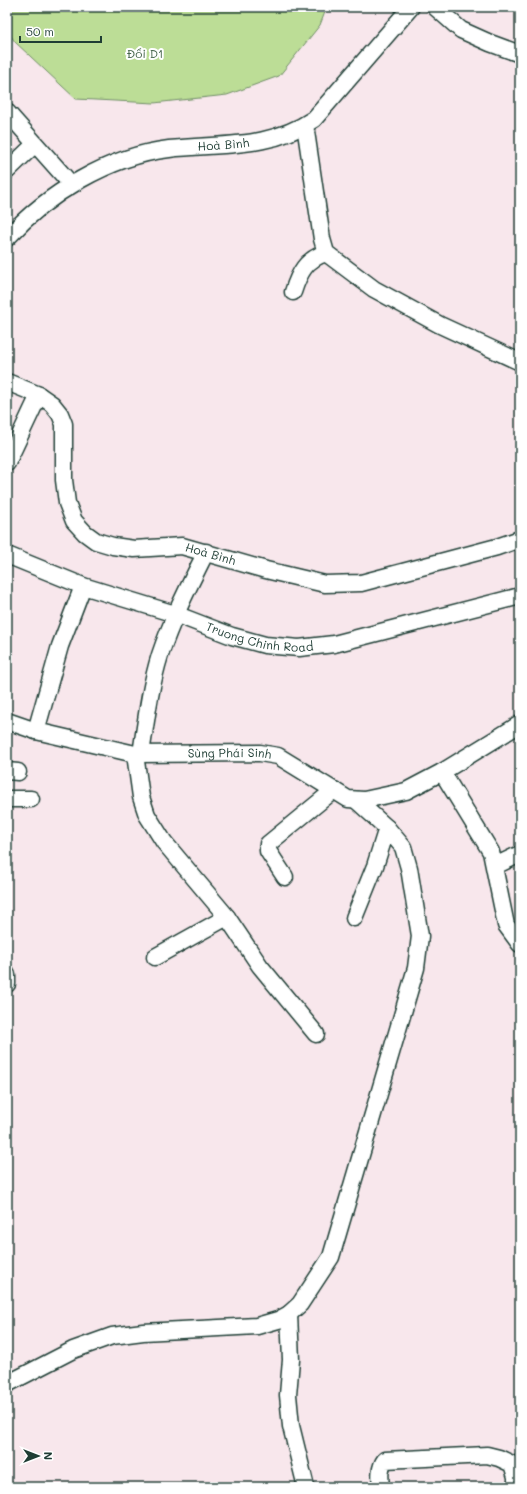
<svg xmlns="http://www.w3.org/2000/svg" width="527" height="1494" font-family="Mali,sans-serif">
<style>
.green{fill:#bcdd96;stroke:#6e8d65}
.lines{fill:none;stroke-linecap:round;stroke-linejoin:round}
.minor-casing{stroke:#1f3d34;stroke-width:19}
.minor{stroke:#fff;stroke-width:16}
.labels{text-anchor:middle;stroke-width:4;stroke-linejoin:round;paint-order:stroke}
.park-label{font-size:12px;fill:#46654c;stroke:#fff}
.street-label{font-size:12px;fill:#1f3d34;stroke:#fff}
</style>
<rect width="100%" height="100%" fill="#f8e7ec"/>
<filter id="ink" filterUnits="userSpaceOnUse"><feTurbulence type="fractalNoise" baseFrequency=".025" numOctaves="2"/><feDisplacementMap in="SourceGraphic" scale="8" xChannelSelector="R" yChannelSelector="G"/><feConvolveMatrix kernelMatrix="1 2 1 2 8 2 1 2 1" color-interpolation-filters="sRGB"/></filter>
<g filter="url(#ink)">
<!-- green -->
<path class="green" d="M 7,7 L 327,7 L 320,25 L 279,76 L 227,95 L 154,103 L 76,99 L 15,42 L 7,30 Z"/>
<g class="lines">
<!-- minor casing -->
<g class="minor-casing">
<g id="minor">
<path d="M 435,7 L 461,30 L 490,43 L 520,54"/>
<path d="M 7,112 L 71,184"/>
<path d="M 305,125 L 322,239 L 326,253 L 374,289 L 440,325 L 520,362"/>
<path d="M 7,171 L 34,145"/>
<path id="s1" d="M 7,238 C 47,194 109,156 169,149 C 221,143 268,150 314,119 L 411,7"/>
<path d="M 293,292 C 299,273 306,259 326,253"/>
<path id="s2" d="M 7,382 L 39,395 L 52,404 L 60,414 L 64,424 L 64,480 L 67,503 L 74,521 L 85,533 L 96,541 L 113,546 L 134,549 L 182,546 L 266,570 L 325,584 L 361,583 L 497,547 L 520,539"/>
<path d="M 7,463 L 39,395"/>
<path id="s3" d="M 7,555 L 83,586 L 175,614 L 232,636 L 265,645 L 299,648 L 334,644 L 520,596"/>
<path id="s4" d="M 7,721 L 36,731 L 135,754 L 260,753 L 278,756 L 348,799 L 364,800 L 406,791 L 442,772 L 520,724"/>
<path d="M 36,731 L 60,646 L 83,586"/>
<path d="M 135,754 L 141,797 L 147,815 L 164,842 L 227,917 L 260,966 L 316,1034"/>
<path d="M 141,754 C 146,721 150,687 160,655 C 172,619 189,586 206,552"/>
<path d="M 7,771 L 18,772"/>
<path d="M 442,772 L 491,852 L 506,925 L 520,944"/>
<path d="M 7,799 L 31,799"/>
<path d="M 495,866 L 520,854"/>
<path d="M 285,877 L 268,851 L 268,844 L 334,790"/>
<path d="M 354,918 L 375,866 L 387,828"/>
<path d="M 155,957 L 227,917"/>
<path d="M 7,975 L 7,984"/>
<path d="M 289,1314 L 291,1360 L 288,1395 L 291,1426 L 306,1487"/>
<path d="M 7,1384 L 73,1350 L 112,1336 L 143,1332 L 257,1326 L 278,1320 L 289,1314 L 300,1304 L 331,1257 L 416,968 L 420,936 L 409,868 L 403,847 L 387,828 L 356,800"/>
<path d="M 381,1487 C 380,1477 379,1468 385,1460 L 487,1455 L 499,1458 L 512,1464 L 516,1477 L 516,1487"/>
</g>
</g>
<!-- minor -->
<use href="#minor" class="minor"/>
</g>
</g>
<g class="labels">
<!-- park labels -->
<g class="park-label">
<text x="145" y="58">Đồi D1</text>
</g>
<!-- street labels -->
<g class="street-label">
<text dy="4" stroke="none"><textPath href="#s1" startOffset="243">Hoà Bình</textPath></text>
<text dy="4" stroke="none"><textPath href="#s2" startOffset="319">Hoà Bình</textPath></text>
<text dy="4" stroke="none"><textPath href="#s3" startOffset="267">Truong Chinh Road</textPath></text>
<text dy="4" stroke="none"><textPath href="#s4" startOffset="227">Sùng Phái Sinh</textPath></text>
</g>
</g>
<!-- margin -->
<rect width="527" height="1494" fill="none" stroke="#fff" stroke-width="24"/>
<rect x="12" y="12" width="503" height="1470" fill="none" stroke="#1f3d34" stroke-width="1.5" filter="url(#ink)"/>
<!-- north arrow -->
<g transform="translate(38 1456) rotate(90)" stroke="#ffffff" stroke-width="3" paint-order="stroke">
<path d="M0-3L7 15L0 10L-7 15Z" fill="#1f3d34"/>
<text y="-6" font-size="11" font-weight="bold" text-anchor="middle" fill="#1f3d34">N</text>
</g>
<!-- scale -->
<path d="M20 36v6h81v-6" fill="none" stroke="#1f3d34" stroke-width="2"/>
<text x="26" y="36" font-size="12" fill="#1f3d34" stroke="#ffffff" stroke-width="3" paint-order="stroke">50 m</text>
</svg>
